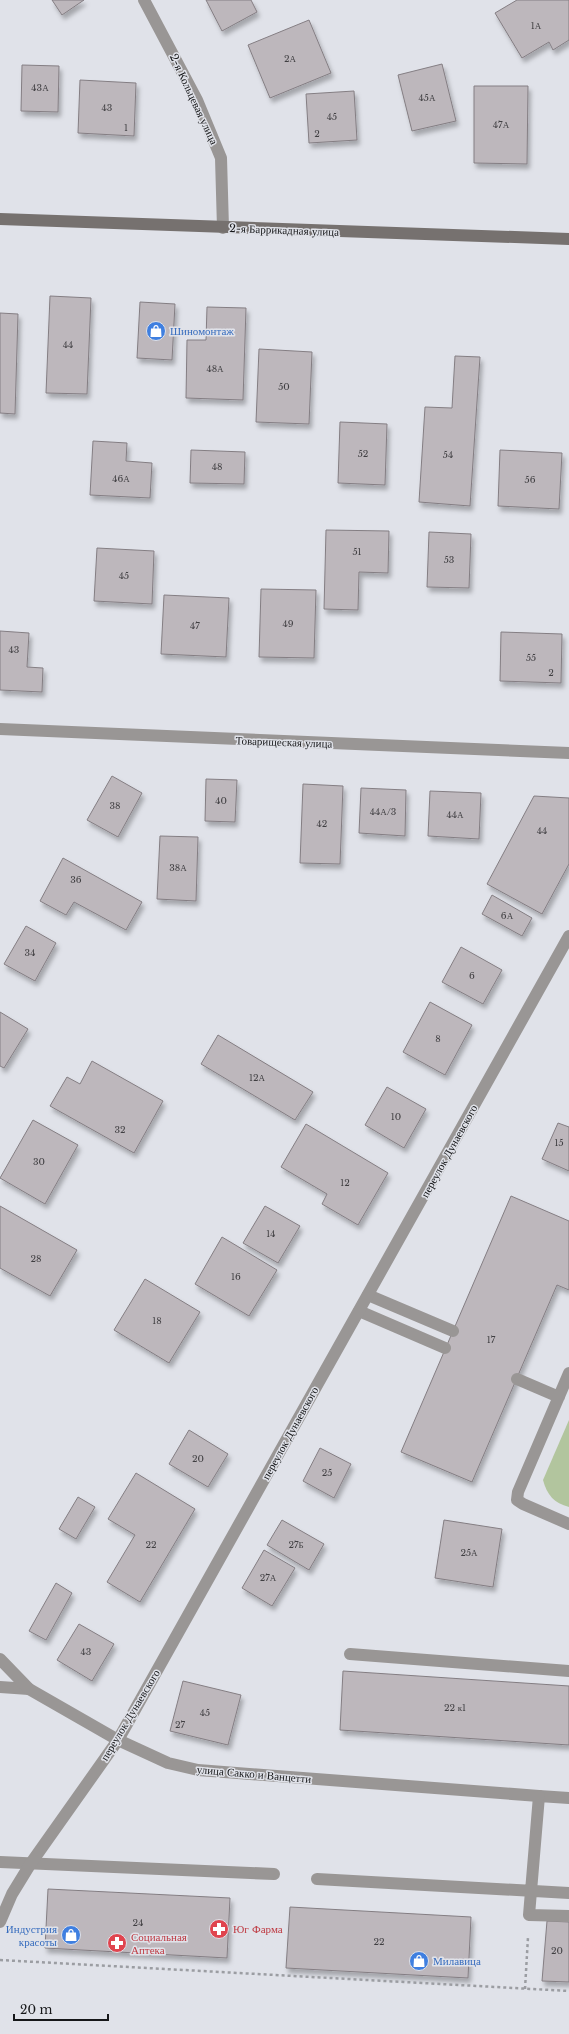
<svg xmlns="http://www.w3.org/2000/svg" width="569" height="2034" font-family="'Libre Baskerville',serif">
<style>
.green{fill:#b2c59e}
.building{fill:#bdb7bc;stroke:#847e83;filter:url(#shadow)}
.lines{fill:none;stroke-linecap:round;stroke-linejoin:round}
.path{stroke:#9b9da2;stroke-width:2.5;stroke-dasharray:3 3;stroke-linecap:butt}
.lane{stroke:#999695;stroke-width:12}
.street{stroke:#999695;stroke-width:12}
.secondary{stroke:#76716f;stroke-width:12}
.labels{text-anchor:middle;stroke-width:3;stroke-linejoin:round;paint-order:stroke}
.number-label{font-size:9px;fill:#403f42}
.street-label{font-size:11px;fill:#161719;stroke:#e0e2e9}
.shop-label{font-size:11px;fill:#366cbe;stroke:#e0e2e9;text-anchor:start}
.health-label{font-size:11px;fill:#be3a42;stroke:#e0e2e9;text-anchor:start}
</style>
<defs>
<filter id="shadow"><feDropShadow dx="2.5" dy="4.5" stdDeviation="2" flood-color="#0004"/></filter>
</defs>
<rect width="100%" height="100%" fill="#e0e2e9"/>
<!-- green -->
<path class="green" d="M 569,1420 L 569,1507 C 554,1503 547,1495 543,1480 Z"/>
<!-- building -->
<path class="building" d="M 52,0 L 84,0 L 62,15 Z
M 206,0 L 251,0 L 257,12 L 222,31 Z
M 517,0 L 569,0 L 569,40 L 553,50 L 549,42 L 522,58 L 495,13 Z
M 309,20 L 331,73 L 270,98 L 248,45 Z
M 442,64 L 456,121 L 412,131 L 398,75 Z
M 22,65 L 59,66 L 58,112 L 21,111 Z
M 80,80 L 136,83 L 134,136 L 78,133 Z
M 474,86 L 528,86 L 527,164 L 474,163 Z
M 354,91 L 357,140 L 309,143 L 306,94 Z
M 50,296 L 91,298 L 87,394 L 46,393 Z
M 140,302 L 175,304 L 172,360 L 137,358 Z
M 207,307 L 246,308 L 243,400 L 186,398 L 187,340 L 206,340 Z
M 0,313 L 18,314 L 15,414 L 0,413 Z
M 259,349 L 312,352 L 309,424 L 256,422 Z
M 455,356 L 480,357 L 470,506 L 419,502 L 425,407 L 452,408 Z
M 340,422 L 387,424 L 385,485 L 338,483 Z
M 93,441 L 127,443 L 126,461 L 152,463 L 150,498 L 90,495 Z
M 191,450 L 245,452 L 244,484 L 190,483 Z
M 500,450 L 562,453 L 559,509 L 498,506 Z
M 326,530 L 389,531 L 388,573 L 359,572 L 358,610 L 324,609 Z
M 429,532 L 471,534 L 469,588 L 427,587 Z
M 97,548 L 154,551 L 152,604 L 94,601 Z
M 261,589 L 316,590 L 314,658 L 259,657 Z
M 164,595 L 229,598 L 226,657 L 161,654 Z
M 0,631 L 29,633 L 27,667 L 43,668 L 42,692 L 0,690 Z
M 501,632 L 562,634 L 561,683 L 500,681 Z
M 112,776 L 142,793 L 118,837 L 87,820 Z
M 206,779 L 237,780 L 235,822 L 205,821 Z
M 303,784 L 343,786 L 340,864 L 300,863 Z
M 361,788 L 406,790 L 405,836 L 359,833 Z
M 430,791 L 481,793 L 479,839 L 428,836 Z
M 534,796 L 569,798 L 569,864 L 542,914 L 487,884 Z
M 160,836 L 198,837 L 196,901 L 157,899 Z
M 63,858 L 142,902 L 126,930 L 74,902 L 66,915 L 40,901 Z
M 492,895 L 532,918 L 522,936 L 482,914 Z
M 26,926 L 56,943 L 35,981 L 4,964 Z
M 461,947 L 502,970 L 483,1004 L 442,982 Z
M 430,1002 L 472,1025 L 445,1075 L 403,1052 Z
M 0,1012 L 28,1029 L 4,1068 L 0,1066 Z
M 218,1035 L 313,1092 L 295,1120 L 201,1064 Z
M 92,1061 L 163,1101 L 134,1153 L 50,1106 L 67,1077 L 80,1084 Z
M 387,1087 L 426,1109 L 404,1148 L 365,1125 Z
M 33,1120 L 78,1145 L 45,1204 L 0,1178 Z
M 558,1123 L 569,1127 L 569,1171 L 542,1159 Z
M 306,1124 L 388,1173 L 358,1225 L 322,1204 L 327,1194 L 281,1167 Z
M 511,1196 L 569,1221 L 569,1290 L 557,1285 L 472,1482 L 401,1452 Z
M 0,1206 L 77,1250 L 50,1296 L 0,1268 Z
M 265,1206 L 300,1226 L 278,1263 L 243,1243 Z
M 222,1237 L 277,1270 L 249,1316 L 195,1284 Z
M 145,1279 L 200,1312 L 169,1363 L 114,1330 Z
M 189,1430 L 228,1454 L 208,1487 L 169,1464 Z
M 320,1448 L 351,1464 L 334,1498 L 303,1481 Z
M 136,1473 L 195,1509 L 140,1602 L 107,1582 L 135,1535 L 108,1519 Z
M 78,1497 L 95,1507 L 76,1539 L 59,1529 Z
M 282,1520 L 324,1544 L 309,1570 L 267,1545 Z
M 444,1520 L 502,1529 L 493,1587 L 435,1578 Z
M 264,1550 L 295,1568 L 272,1606 L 242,1588 Z
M 56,1583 L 72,1593 L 46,1640 L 29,1631 Z
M 79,1624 L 114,1644 L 92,1681 L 57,1660 Z
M 343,1671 L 569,1686 L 569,1745 L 340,1730 Z
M 183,1681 L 241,1695 L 228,1745 L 170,1731 Z
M 48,1889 L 230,1898 L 227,1958 L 45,1948 Z
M 290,1907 L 471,1917 L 468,1978 L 286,1968 Z
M 547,1921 L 569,1922 L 569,1982 L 542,1981 Z"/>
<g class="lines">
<!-- path -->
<path class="path" d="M 0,1960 L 569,1991
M 525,1989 L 528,1937"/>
<!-- lane -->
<path class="lane" d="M 368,1295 L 453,1331
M 359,1311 L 445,1348
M 569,1373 L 518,1492 L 517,1500 L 523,1504 L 569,1524
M 517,1379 L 559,1397
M 350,1654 L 569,1671
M 0,1687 L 29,1689
M 569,1798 L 539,1796 L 529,1915 L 569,1916
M 0,1862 L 274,1874
M 317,1879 L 569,1893"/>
<!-- street -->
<path class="street" d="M 144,0 L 197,100 L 221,158 L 223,228
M 0,729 L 569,753
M 0,1659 L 29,1689 L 118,1740 L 168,1763 L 198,1770 L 539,1796
M 0,1922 L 12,1894 L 31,1863 L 118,1740 L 569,936"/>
<!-- secondary -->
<path class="secondary" d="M 0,219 L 569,239"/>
</g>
<!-- icons -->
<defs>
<g id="shop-disc" transform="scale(1)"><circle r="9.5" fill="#3f7fe0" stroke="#e0e2e9"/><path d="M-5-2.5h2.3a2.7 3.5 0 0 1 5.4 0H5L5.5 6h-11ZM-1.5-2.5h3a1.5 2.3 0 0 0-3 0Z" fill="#fff"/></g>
<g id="pharmacy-disc" transform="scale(1)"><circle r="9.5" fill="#e0444e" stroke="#e0e2e9"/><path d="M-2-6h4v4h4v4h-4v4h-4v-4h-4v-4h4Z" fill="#fff"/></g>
</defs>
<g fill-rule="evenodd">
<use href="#shop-disc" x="156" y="331"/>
<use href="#pharmacy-disc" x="219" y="1929"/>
<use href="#shop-disc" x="71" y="1935"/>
<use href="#pharmacy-disc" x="117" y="1943"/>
<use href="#shop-disc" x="419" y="1961"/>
</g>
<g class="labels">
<!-- number labels -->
<g class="number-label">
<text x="536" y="29">1А</text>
<text x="290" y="62">2А</text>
<text x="40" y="91">43А</text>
<text x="427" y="101">45А</text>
<text x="107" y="111">43</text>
<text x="332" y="120">45</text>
<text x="501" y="128">47А</text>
<text x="126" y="131">1</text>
<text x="317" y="137">2</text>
<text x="68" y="348">44</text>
<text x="215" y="372">48А</text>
<text x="284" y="390">50</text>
<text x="363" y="457">52</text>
<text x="448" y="458">54</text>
<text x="217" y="470">48</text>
<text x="121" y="482">46А</text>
<text x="530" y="483">56</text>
<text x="357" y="555">51</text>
<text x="449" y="563">53</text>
<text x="124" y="579">45</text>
<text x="288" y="627">49</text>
<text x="195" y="629">47</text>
<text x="14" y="653">43</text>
<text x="531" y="661">55</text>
<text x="551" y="676">2</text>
<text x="221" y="804">40</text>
<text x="115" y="809">38</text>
<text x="383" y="815">44А/3</text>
<text x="455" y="818">44А</text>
<text x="322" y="827">42</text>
<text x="542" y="834">44</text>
<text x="178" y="871">38А</text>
<text x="76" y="883">36</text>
<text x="507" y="919">6А</text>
<text x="30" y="956">34</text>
<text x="472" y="979">6</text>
<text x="438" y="1042">8</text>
<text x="257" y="1081">12А</text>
<text x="396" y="1120">10</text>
<text x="120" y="1133">32</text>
<text x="559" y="1146">15</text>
<text x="39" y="1165">30</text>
<text x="345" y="1186">12</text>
<text x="271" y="1237">14</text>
<text x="36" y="1262">28</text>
<text x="236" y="1280">16</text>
<text x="157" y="1324">18</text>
<text x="491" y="1343">17</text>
<text x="198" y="1462">20</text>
<text x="327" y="1476">25</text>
<text x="151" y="1548">22</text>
<text x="296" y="1548">27Б</text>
<text x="469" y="1556">25А</text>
<text x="268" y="1581">27А</text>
<text x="86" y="1655">43</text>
<text x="455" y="1711">22 к1</text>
<text x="205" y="1716">45</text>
<text x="180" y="1728">27</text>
<text x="138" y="1926">24</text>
<text x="379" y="1945">22</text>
<text x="557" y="1954">20</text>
</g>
<!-- street labels -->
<g class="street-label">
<text transform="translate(194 99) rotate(65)" y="4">2-я Кольцевая улица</text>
<text transform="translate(284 230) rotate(2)" y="4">2-я Баррикадная улица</text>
<text transform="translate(284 742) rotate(2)" y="4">Товарищеская улица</text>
<text transform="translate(449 1151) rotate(-61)" y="4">переулок Дунаевского</text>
<text transform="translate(290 1433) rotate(-61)" y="4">переулок Дунаевского</text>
<text transform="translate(130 1715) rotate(-59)" y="4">переулок Дунаевского</text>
<text transform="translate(254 1774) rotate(5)" y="4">улица Сакко и Ванцетти</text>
</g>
<!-- shop labels -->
<g class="shop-label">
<text x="170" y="335">Шиномонтаж</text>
<text x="57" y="1933" text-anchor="end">Индустрия<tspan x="57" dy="13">красоты</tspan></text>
<text x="433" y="1965">Милавица</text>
</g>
<!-- health labels -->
<g class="health-label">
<text x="233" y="1933">Юг Фарма</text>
<text x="131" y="1941">Социальная<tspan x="131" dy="13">Аптека</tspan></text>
</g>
</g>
<!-- scale -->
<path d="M14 2014v6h94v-6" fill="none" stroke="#161719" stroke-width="2"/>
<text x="20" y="2014" font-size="12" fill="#161719" stroke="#e0e2e9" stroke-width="3" paint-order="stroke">20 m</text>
</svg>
